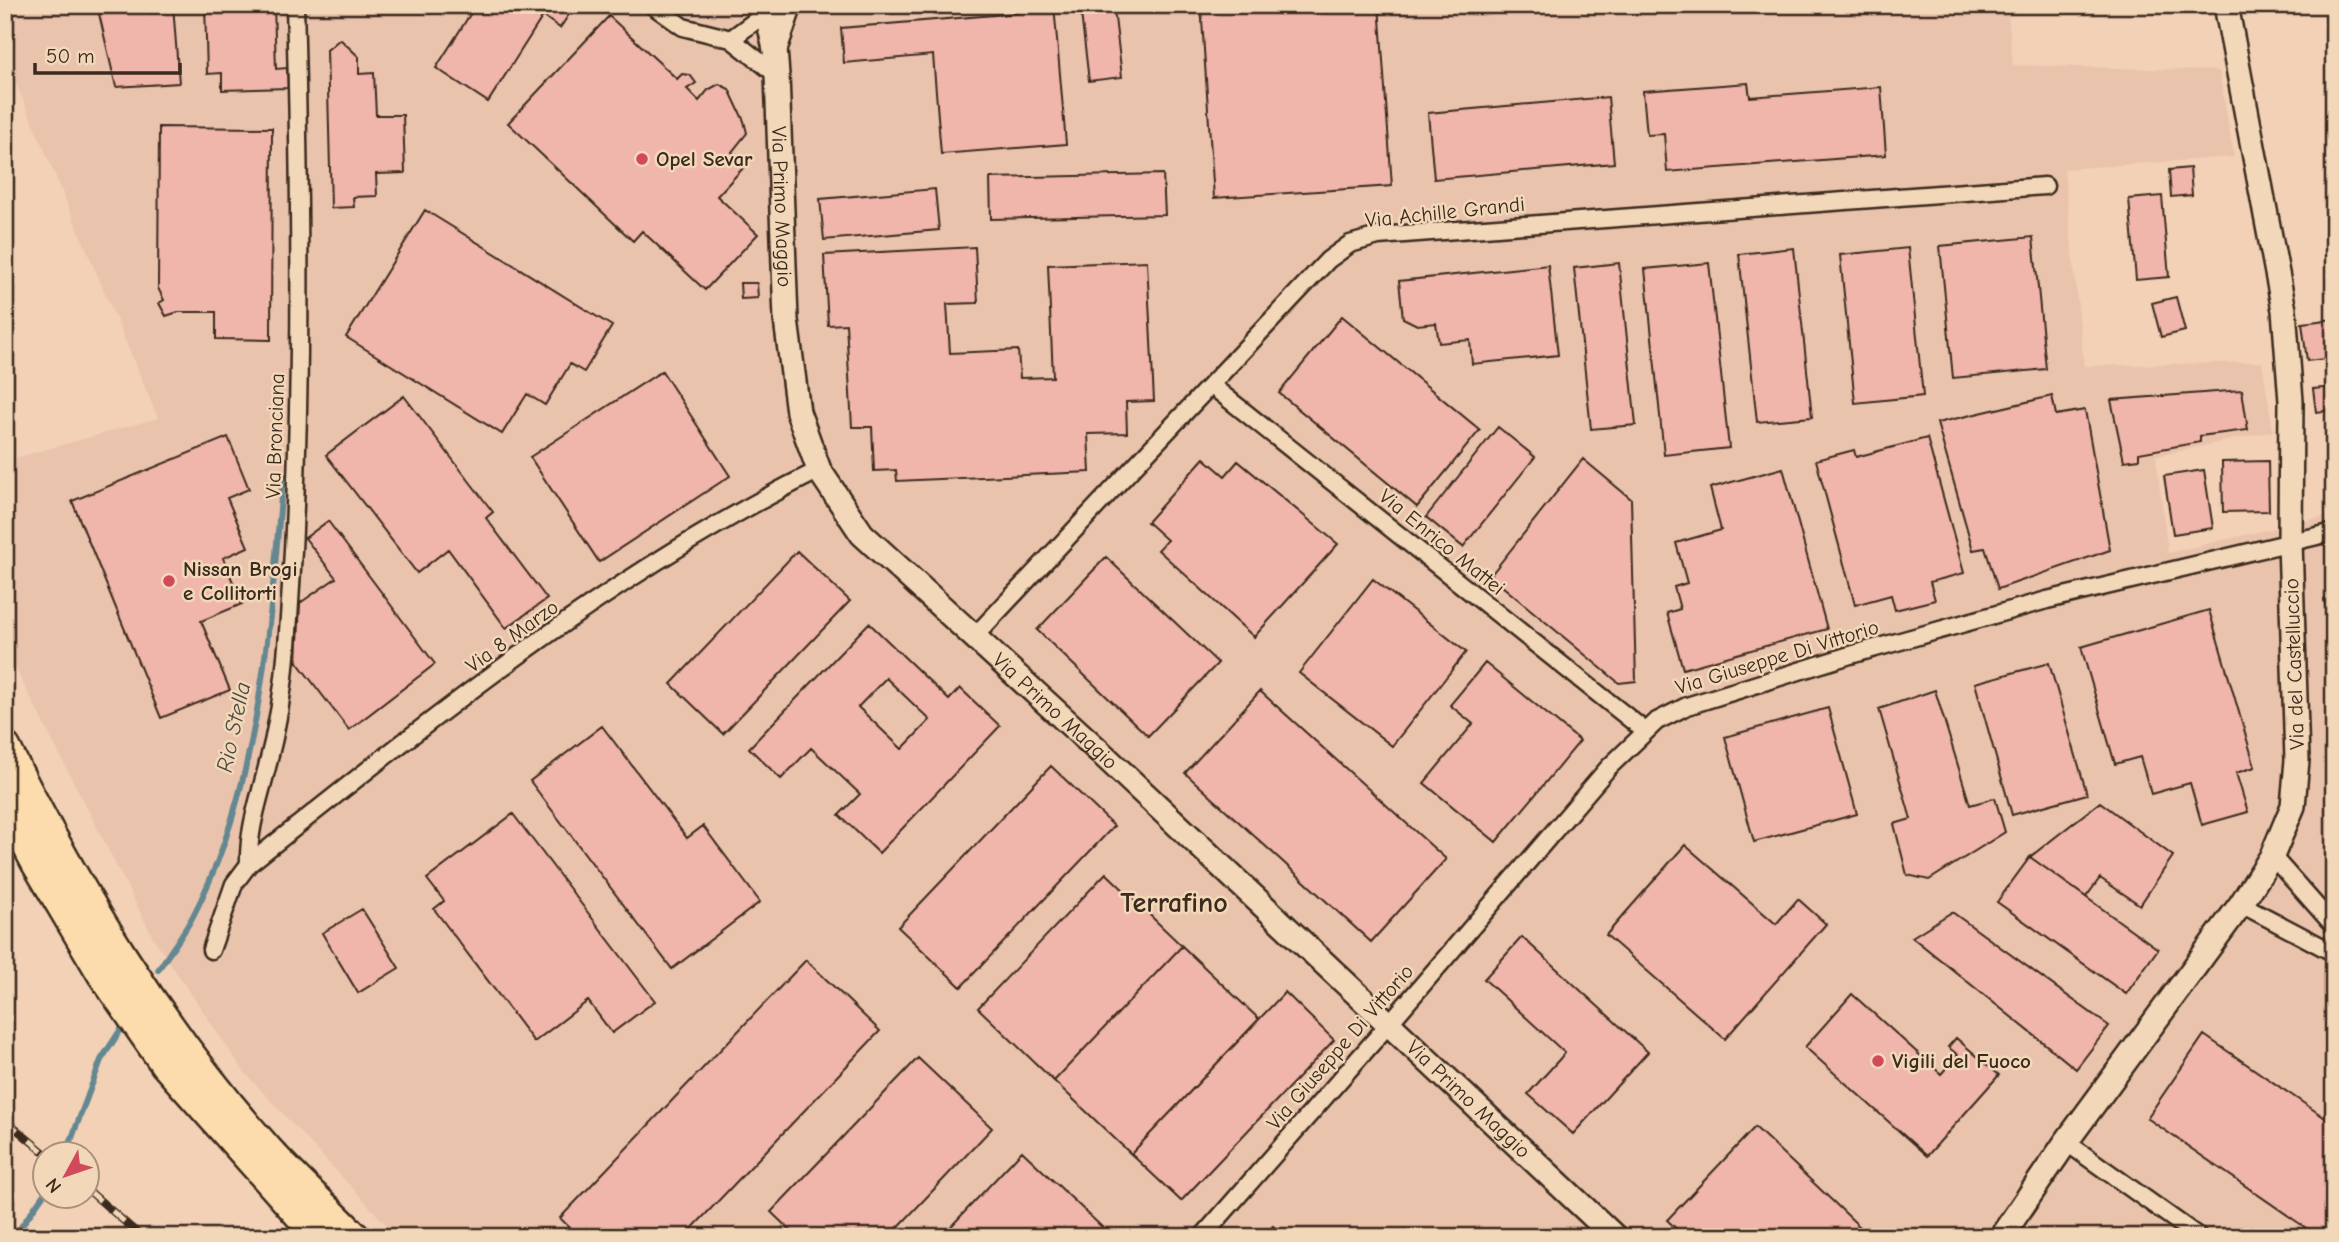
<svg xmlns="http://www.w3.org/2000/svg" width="2339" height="1242" font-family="'Comic Neue',sans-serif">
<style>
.built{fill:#eac3ad}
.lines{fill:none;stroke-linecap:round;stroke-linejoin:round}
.stream{stroke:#648892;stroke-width:6}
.building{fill:#f0b5ab;stroke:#3b2a1e;stroke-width:2;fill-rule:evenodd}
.street-casing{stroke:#3b2a1e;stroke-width:21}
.secondary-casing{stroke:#3b2a1e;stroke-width:28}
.highway-casing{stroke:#3b2a1e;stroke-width:35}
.street{stroke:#f2d8b9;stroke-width:16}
.secondary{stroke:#f2d8b9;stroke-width:23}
.highway{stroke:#fcdcac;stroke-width:30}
.rail-casing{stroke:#3b2a1e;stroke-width:8}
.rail{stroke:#f2d8b9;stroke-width:5;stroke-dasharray:16;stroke-linecap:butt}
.poi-dot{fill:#d1495b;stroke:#f2d8b9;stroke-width:2.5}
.labels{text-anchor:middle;stroke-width:5;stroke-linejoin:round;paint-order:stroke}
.poi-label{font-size:21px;font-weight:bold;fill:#3b2a1e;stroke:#f2d8b9;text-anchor:start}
.street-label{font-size:21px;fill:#3b2a1e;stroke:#f2d8b9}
.water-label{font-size:23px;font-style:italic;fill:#494945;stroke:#f2d8b9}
.district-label{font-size:28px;font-weight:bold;fill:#3b2a1e;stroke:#f2d8b9}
</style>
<rect width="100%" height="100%" fill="#f2d1b6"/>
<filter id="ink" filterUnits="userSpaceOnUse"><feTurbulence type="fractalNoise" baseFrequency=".0143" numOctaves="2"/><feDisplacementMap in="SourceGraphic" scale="14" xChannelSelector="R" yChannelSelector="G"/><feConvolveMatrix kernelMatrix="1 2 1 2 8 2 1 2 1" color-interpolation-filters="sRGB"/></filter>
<g filter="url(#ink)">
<!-- built -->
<path class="built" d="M 5,5 L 2007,5 L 2013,65 L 2219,71 L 2234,157 L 2064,169 L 2084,366 L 2262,362 L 2273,431 L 2156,456 L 2168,553 L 2334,514 L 2334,1237 L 398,1237 L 245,1073 L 155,941 L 5,648 L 5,461 L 158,418 L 5,57 Z"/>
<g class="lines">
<!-- stream -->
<path class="stream" d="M 158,970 C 170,952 183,935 193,916 C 261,786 270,619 283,475
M 66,1154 L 101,1060 L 123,1026
M 14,1237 L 46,1191"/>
</g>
<!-- building -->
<path class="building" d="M 97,5 L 173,5 L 179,83 L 116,87 Z
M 205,5 L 274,5 L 276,69 L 287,68 L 288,88 L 222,90 L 222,73 L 207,74 Z
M 476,5 L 575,5 L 560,28 L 543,16 L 488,102 L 436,68 Z
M 1017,5 L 1054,5 L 1066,144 L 941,154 L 933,55 L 844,63 L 841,28 L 1017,13 Z
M 1201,5 L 1379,5 L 1392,186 L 1214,198 Z
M 1114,9 L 1122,77 L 1089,81 L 1081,13 Z
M 609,16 L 677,79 L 682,74 L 690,75 L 696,83 L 687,89 L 699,101 L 708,90 L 719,84 L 729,89 L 744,121 L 747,133 L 732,152 L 746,165 L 717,196 L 758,234 L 705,290 L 642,231 L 633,241 L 508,123 Z
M 340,39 L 359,57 L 359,74 L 374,73 L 376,115 L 403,115 L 405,173 L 376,174 L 377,196 L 353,197 L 354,207 L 331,208 L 327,50 Z
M 1748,83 L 1750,97 L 1881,87 L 1886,155 L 1667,172 L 1664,134 L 1647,135 L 1643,91 Z
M 1608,97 L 1614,163 L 1434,179 L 1428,113 Z
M 159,127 L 272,128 L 271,340 L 216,339 L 216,312 L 178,312 L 166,316 L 159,303 L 164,300 L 158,288 Z
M 2190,168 L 2192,195 L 2171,197 L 2169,170 Z
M 1163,174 L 1165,215 L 991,219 L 990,178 Z
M 935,189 L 939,230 L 824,240 L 820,199 Z
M 2162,196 L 2169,277 L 2136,280 L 2129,199 Z
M 425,210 L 612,326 L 584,372 L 570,364 L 545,405 L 527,394 L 502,434 L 346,337 Z
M 2033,237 L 2046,369 L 1953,378 L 1940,246 Z
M 975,247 L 978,303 L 947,304 L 950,353 L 1018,350 L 1020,378 L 1053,377 L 1048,265 L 1147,261 L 1154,401 L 1126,402 L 1127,433 L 1088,434 L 1090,472 L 897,481 L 896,470 L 874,471 L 872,427 L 852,427 L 846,324 L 828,325 L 824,255 Z
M 1794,248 L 1812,417 L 1757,422 L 1739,254 Z
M 1908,248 L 1923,396 L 1855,403 L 1840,255 Z
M 1619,263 L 1636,425 L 1591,429 L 1574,268 Z
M 1709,263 L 1729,448 L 1664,455 L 1645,269 Z
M 1548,265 L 1558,355 L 1472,364 L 1470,340 L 1439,343 L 1436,323 L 1417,325 L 1403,318 L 1399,281 Z
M 740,283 L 757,283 L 758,298 L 741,299 Z
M 2176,297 L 2185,331 L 2161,337 L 2152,303 Z
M 1342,316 L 1480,430 L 1417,507 L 1279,393 Z
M 2334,319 L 2334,358 L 2307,361 L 2302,323 Z
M 662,371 L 730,476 L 599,562 L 530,457 Z
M 2334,387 L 2334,410 L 2316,412 L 2313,389 Z
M 2242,390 L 2248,430 L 2200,436 L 2200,442 L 2139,453 L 2139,459 L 2124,461 L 2111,400 Z
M 404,396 L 493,512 L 486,518 L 547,599 L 506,628 L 448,549 L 417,573 L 326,455 Z
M 2052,396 L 2056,415 L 2085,410 L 2110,550 L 1998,589 L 1985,548 L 1973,550 L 1937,423 Z
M 1498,427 L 1535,457 L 1463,547 L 1426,517 Z
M 228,437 L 249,489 L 227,498 L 248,547 L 223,558 L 242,604 L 201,621 L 230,690 L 161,718 L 72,501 Z
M 1927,438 L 1964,573 L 1930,582 L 1935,600 L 1895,610 L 1891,595 L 1855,605 L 1816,460 L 1854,450 L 1856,457 Z
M 1204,458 L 1225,476 L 1238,461 L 1338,544 L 1254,637 L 1158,550 L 1167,540 L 1147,522 Z
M 1583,459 L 1631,499 L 1636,681 L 1619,683 L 1490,576 Z
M 2268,461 L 2269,511 L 2223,512 L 2222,462 Z
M 1783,468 L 1827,629 L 1683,669 L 1667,613 L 1680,609 L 1674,587 L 1687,583 L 1676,543 L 1721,530 L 1710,488 Z
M 2204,470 L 2213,528 L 2173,534 L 2164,476 Z
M 328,521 L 435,664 L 349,730 L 297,662 L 300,603 L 336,578 L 305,538 Z
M 797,551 L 850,601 L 723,734 L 671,684 Z
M 1106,557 L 1218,663 L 1148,736 L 1037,630 Z
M 1373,579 L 1466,652 L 1392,746 L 1299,673 Z
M 2334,590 L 2334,631 L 2331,632 L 2324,599 Z
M 2209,610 L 2255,767 L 2236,773 L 2248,812 L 2202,825 L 2190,783 L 2151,794 L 2140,757 L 2115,764 L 2081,647 Z
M 869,623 L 949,700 L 960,688 L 1000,726 L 879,853 L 839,815 L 860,794 L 811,748 L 781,779 L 749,748 ZM 886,678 L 930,720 L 902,749 L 858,707 Z
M 1485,663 L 1580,741 L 1496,842 L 1424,783 L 1473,724 L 1450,705 Z
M 2049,663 L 2087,794 L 2012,815 L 1975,683 Z
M 1935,690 L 1970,805 L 1995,798 L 2005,832 L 1929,880 L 1907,875 L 1894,824 L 1911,819 L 1879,709 Z
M 1260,691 L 1446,859 L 1371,942 L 1185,773 Z
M 1828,708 L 1857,814 L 1754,842 L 1725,737 Z
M 602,726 L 687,838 L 703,826 L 760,902 L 672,969 L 530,781 Z
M 1051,766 L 1114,826 L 961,987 L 898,927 Z
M 2100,802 L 2173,856 L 2140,905 L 2100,878 L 2086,897 L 2030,857 Z
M 513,814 L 655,1001 L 612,1033 L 588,1001 L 534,1042 L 434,909 L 444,901 L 427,879 Z
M 1685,845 L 1776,924 L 1798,899 L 1826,924 L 1725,1039 L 1606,935 Z
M 2030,857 L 2158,949 L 2126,994 L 1997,902 Z
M 1106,873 L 1182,946 L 1054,1081 L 978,1008 Z
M 362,909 L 399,968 L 358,993 L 322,933 Z
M 1952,912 L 2109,1026 L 2076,1069 L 1912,937 Z
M 1522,937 L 1648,1052 L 1573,1134 L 1528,1094 L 1565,1053 L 1484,979 Z
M 1182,946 L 1259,1019 L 1131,1154 L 1054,1081 Z
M 806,960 L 880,1031 L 684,1237 L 579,1237 L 560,1218 Z
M 1285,992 L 1334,1040 L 1181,1201 L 1131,1154 Z
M 1852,994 L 1941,1074 L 1958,1055 L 1948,1047 L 1956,1038 L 1999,1075 L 1927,1156 L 1805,1047 Z
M 2204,1035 L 2334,1124 L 2334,1237 L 2319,1237 L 2147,1118 Z
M 918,1058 L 992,1128 L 889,1237 L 797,1237 L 771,1212 Z
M 1755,1127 L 1862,1229 L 1854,1237 L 1685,1237 L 1667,1220 Z
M 1022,1151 L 1104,1229 L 1096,1237 L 941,1237 Z
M 1273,1226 L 1286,1237 L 1263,1237 Z"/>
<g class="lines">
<!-- street casing -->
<g class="street-casing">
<path id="street" d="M 652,5 L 683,27 L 731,39 L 777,75
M 731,39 L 766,13
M 1212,386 L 1645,731
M 974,637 L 1328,260 L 1350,244 L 1378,236 L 2045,186
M 2272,856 L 2334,926
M 249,864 C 248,831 258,803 266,771 C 277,730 284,688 287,646 C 303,433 301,219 295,5
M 2241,904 L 2334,953
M 211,950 L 234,884 L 249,864 C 429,721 612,572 819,470
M 2066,1142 L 2199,1237
M 1202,1237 L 1388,1025 L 1609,767 L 1657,721 L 1687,706 L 1847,656 L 2047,600 L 2334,532"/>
</g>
<!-- secondary casing -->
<g class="secondary-casing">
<g id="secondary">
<path id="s1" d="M 765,5 L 775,49 L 777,75 L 786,320 L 798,412 L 819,470 L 862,534 L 1099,751 L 1615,1237"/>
<path d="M 775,49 L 790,5"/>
<path d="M 2001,1237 L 2066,1142 L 2241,904 L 2272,856 L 2293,806 L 2297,760 L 2290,542 L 2291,401 L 2284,310 L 2226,5"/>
</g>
</g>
<!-- highway casing -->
<g class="highway-casing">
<path id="highway" d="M 5,748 C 77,893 160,1030 268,1151 C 295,1181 326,1208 354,1237
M 5,802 L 37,863 L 103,974 L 165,1063 L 320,1237"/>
</g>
<!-- street -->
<use href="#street" class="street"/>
<!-- secondary -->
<use href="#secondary" class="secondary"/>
<!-- highway -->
<use href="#highway" class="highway"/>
<!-- rail casing -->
<g class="rail-casing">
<path id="rail" d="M 5,1120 L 46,1154
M 88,1190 L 142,1237"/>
</g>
<!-- rail -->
<use href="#rail" class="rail"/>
</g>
</g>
<!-- markers -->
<g class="poi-dot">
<circle cx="642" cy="159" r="7"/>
<circle cx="169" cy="581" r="7"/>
<circle cx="1878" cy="1061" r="7"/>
</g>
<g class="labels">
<!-- poi labels -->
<g class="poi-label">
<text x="656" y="166">Opel Sevar</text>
<text x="183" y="576">Nissan Brogi<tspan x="183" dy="24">e Collitorti</tspan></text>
<text x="1892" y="1068">Vigili del Fuoco</text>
</g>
<!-- street labels -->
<g class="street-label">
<text dy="7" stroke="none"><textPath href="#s1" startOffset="203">Via Primo Maggio</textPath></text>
<text transform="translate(1445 212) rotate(-6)" y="7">Via Achille Grandi</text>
<text transform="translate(275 436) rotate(-88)" y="7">Via Bronciana</text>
<text transform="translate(1442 542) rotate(39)" y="7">Via Enrico Mattei</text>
<text transform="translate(512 636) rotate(-36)" y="7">Via 8 Marzo</text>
<text transform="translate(1777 657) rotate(-17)" y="7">Via Giuseppe Di Vittorio</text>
<text transform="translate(2294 664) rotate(-92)" y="7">Via del Castelluccio</text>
<text dy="7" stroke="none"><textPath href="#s1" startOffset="810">Via Primo Maggio</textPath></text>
<text transform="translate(1340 1047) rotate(-49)" y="7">Via Giuseppe Di Vittorio</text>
<text dy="7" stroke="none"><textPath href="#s1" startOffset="1377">Via Primo Maggio</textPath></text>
</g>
<!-- water labels -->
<g class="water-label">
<text transform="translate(233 727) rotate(-78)" y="8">Rio Stella</text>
</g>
<!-- district labels -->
<g class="district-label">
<text x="1174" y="912">Terrafino</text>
</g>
</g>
<!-- margin -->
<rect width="2339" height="1242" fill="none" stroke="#f2d8b9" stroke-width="28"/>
<rect x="14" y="14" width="2311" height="1214" fill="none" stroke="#3b2a1e" stroke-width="2.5" filter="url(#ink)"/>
<!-- north arrow -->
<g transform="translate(66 1175) rotate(230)"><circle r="33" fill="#f2d8b9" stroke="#a9927b" stroke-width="2"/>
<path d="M0-5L12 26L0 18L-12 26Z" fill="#d1495b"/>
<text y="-10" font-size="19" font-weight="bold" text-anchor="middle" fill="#3b2a1e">N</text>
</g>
<!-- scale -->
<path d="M35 63v10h145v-10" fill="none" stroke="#3b2a1e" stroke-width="3.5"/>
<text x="46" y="63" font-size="21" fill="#3b2a1e" stroke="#f2d8b9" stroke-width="5" paint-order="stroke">50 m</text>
</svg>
